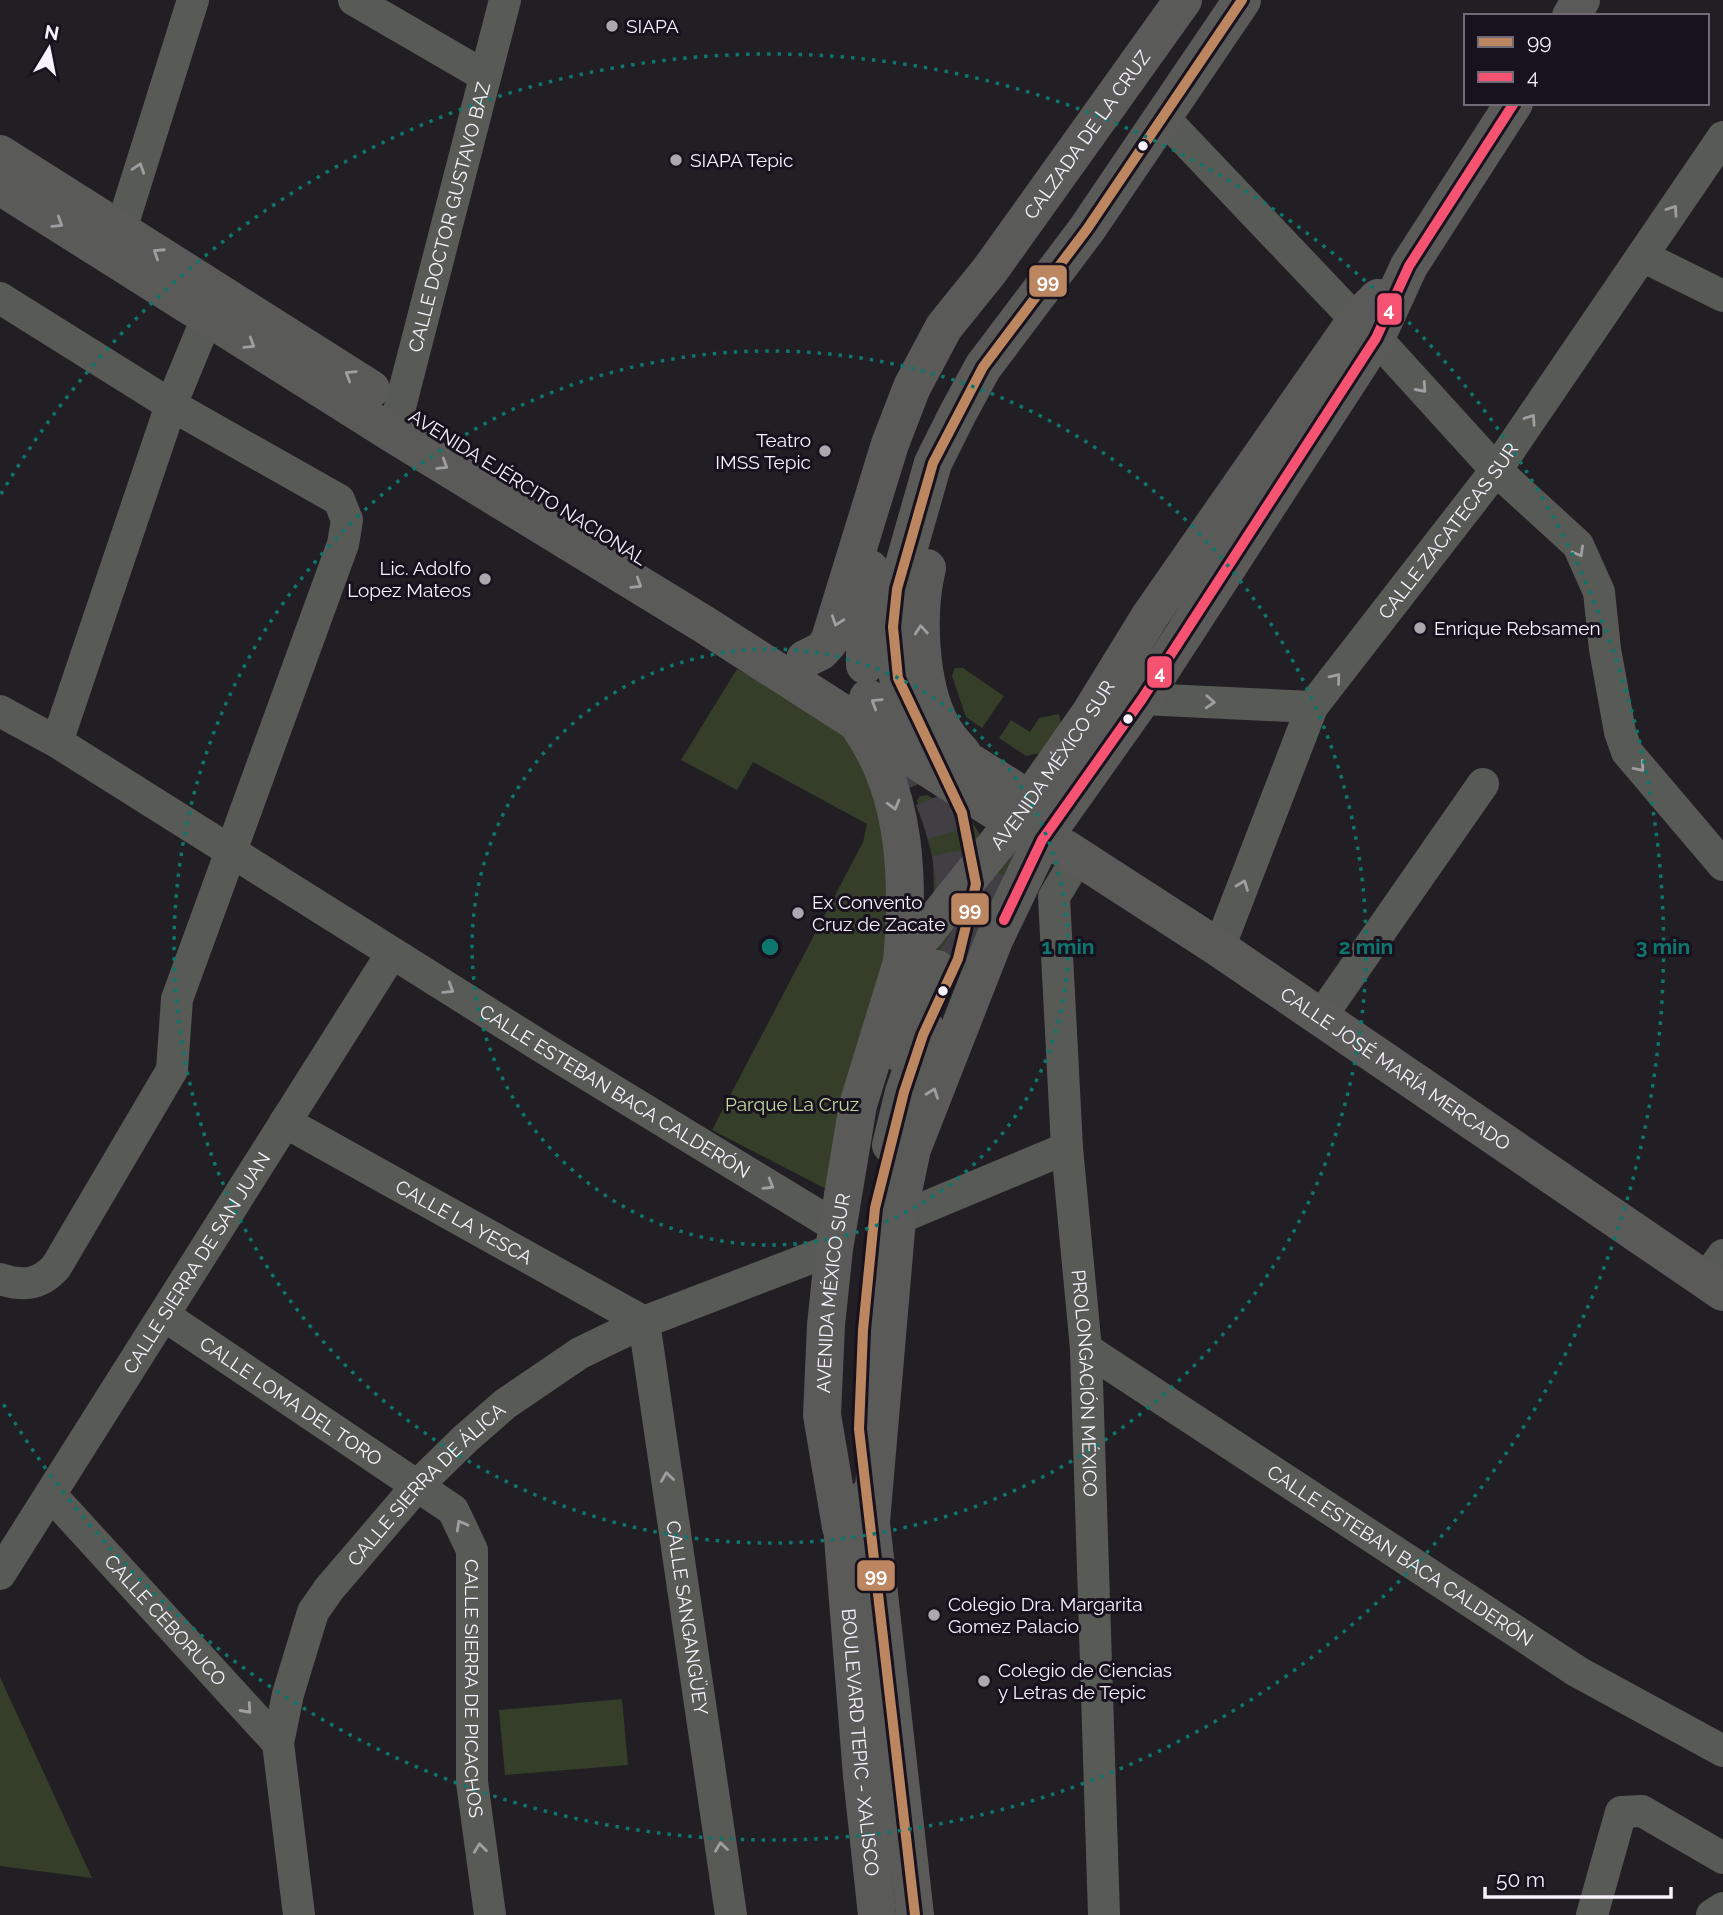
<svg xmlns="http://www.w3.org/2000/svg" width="1723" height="1915" font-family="Raleway,sans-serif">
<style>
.green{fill:#353e28}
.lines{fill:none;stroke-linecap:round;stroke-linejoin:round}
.major-tunnel{stroke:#413e44;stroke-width:38;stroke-dasharray:38 19;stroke-linecap:butt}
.minor{stroke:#585a56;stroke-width:32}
.major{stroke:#5a5a58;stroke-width:38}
.bus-1-casing{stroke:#18111e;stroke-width:16}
.bus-2-casing{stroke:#18111e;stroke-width:16}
.bus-1{stroke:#bb8660;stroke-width:10}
.bus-2{stroke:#f65372;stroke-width:10}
.oneway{stroke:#a09ea1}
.oneway2{stroke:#a19ea2}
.ring{fill:none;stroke:#0f766e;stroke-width:3.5;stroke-dasharray:3.5 7}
.poi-dot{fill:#aca8b0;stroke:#18111e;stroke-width:2.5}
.bus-dot{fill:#f7f2fc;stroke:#18111e;stroke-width:2.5}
.labels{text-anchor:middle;stroke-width:6;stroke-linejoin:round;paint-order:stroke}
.poi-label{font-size:19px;fill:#f7f2fc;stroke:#18111e;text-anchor:start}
.street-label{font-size:19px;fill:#f7f2fc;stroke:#18111e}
.park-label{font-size:19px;fill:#c2db9c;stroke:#18111e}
.centre{fill:#0f766e;stroke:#18111e;stroke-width:3.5}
.ring-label{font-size:21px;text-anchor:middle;font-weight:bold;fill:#0f766e;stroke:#18111e;stroke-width:6;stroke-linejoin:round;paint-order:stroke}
.line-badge{stroke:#18111e;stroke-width:2.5}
.badge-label{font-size:19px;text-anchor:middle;font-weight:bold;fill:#fff}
</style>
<rect width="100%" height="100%" fill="#211e24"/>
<!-- green -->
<path class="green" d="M 955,668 L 963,668 L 1004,696 L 982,728 L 966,717 L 952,676 Z
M 737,669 L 844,729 L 912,853 L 830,1191 L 712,1130 L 863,842 L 867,824 L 753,762 L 737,790 L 681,760 Z
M 1059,714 L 1062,729 L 1046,752 L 1026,756 L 999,738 L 1011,720 L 1030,732 L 1039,718 Z
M 927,795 C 954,810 970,811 983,841 L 934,895 L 933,859 L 917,801 L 920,796 Z
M 1015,847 L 1021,848 L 963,973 L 945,965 L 924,971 L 941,943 Z
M 0,1677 L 92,1878 L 0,1866 Z
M 622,1699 L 628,1765 L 505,1775 L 499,1710 Z"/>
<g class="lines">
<!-- major-tunnel -->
<path class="major-tunnel" d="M 910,746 C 937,802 961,855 954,919
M 958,959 L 1030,834"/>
<!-- minor -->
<g class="minor">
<path d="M 354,0 L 485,76"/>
<path d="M 1162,116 L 1356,320"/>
<path d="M 114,252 L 193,0"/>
<path d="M 1642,256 L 1723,296"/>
<path d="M 0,298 L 171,405 L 339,500 L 347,520 L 343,544 L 177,999 L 172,1070 L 56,1267 C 39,1286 22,1286 0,1279"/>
<path d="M 1376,338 L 1496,470 L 1578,545 L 1599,592 L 1605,649 L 1620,732 L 1627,752 L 1723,865"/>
<path id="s1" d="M 393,434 L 505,0"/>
<path d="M 1142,699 L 1312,707"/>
<path id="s2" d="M 0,711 L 57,742 L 542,1047 L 837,1227"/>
<path d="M 57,742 L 171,405 L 216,296"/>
<path id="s3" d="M 1078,857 L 1054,897 L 1067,1148 L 1086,1349 L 1104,1915"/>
<path id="s4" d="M 1219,948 L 1312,707 L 1496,470 L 1723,137"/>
<path d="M 1320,1018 L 1483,784"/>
<path id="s5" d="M 285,1122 L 644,1322 L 731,1915"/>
<path d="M 897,1219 L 1067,1148"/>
<path d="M 1705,1280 L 1723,1255"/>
<path id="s6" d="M 165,1316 L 453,1510 L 472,1550 L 472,1782 L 490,1915"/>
<path id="s7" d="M 1086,1349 L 1578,1672 L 1723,1751"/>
<path id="s8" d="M 52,1496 L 278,1743"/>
<path id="s9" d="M 0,1574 L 392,953"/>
<path id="s10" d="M 299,1915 L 278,1743 L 288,1694 L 313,1612 L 329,1589 L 417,1486 L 465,1439 L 505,1404 L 580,1353 L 644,1322 L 834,1249"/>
<path d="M 1592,1915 L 1621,1812 L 1642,1811 L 1723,1858"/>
<path d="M 1712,1915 L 1723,1908"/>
</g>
<!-- major -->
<g class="major">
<path d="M 1571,16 L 1581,0"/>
<path d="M 0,154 L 371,389"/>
<path id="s11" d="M 0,186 L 393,434 L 705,625 L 967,793 L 1042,840 L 1066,849 L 1219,948 L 1723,1292"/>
<path d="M 927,568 C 916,613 919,686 942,727 C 947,737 955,745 962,753"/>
<path id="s12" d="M 805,659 L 821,651 L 829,642 L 890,444 L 912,387 L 944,327 L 990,270 L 1183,0"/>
<path d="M 865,665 L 865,614 L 870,569"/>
<path d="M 898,678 L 893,627 L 897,589 L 933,463 L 958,413 L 983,367 L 1087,229 L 1242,0"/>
<path d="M 868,698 L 1051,813"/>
<path d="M 861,729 C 907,795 909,883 902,962"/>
<path d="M 898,1052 L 937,969"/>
<path d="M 891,1145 L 904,1092 L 926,1029"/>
<path d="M 868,1496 L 915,1915"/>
<path id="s13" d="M 840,1500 L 862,1776 L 877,1915"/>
<path d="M 871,1522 L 897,1219 L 912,1149 L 994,940 L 1042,840 L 1142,699 L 1376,338 L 1409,266 L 1514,103"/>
<path id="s14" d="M 841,1527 L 822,1415 L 826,1325 L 834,1249 L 858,1105 L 902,962 L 1015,821 L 1091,712 L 1150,616 L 1356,320 L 1378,298"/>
</g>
<!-- bus-1 casing -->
<g class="bus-1-casing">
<path id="bus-1" d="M 915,1915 L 859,1429 L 863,1330 L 875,1208 L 904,1092 L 923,1035 L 958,959 L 976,884 L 962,813 L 898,678 L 893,627 L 897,589 L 933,463 L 983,367 L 1087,229 L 1242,0"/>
</g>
<!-- bus-2 casing -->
<g class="bus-2-casing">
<path id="bus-2" d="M 1004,920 L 1042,840 L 1142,699 L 1376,338 L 1409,266 L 1514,103"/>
</g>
<!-- bus-1 -->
<use href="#bus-1" class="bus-1"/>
<!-- bus-2 -->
<use href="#bus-2" class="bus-2"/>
</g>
<!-- one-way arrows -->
<defs><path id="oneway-chevron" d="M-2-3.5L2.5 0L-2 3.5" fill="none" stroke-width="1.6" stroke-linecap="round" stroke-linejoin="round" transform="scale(1.75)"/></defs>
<g class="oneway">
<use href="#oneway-chevron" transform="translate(139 168) rotate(-72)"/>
<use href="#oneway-chevron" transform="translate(1673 210) rotate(-56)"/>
<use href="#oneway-chevron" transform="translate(1422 388) rotate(48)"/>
<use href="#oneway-chevron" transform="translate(1531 419) rotate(-56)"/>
<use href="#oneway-chevron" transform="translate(1579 552) rotate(60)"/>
<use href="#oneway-chevron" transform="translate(1336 678) rotate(-51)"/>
<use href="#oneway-chevron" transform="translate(1210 702) rotate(3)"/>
<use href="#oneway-chevron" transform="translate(1640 767) rotate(49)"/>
<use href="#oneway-chevron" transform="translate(1243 885) rotate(-69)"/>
<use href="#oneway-chevron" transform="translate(449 989) rotate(32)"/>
<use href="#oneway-chevron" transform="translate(769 1185) rotate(31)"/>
<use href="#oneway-chevron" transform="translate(667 1477) rotate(-98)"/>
<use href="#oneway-chevron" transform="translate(461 1525) rotate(-119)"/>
<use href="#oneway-chevron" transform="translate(247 1709) rotate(48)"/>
<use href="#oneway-chevron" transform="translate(721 1847) rotate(-98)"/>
<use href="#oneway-chevron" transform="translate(480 1848) rotate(-97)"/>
</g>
<g class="oneway2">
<use href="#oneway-chevron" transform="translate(58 223) rotate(32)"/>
<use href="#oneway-chevron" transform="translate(158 253) rotate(-147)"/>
<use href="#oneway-chevron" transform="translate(250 344) rotate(32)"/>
<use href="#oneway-chevron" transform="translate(350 375) rotate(-148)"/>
<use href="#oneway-chevron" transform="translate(443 465) rotate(32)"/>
<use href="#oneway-chevron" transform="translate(637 584) rotate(32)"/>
<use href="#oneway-chevron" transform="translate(837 621) rotate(109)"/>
<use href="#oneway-chevron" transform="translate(921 630) rotate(-95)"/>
<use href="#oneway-chevron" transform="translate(876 703) rotate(-148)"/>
<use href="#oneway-chevron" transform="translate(894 805) rotate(75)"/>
<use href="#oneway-chevron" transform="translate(933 1093) rotate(-70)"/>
</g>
<!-- distance rings -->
<g class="ring">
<circle cx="770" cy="947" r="298"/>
<circle cx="770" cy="947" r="596"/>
<path d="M1 494A893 893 0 1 1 1 1400"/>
</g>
<!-- markers -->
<g class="poi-dot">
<circle cx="612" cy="26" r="7"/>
<circle cx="676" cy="160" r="7"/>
<circle cx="825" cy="451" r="7"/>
<circle cx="485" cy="579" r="7"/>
<circle cx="1420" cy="628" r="7"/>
<circle cx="798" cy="913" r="7"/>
<circle cx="934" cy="1615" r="7"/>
<circle cx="984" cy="1681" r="7"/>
</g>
<g class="bus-dot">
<circle cx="1143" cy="146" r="6"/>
<circle cx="1128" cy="719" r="6"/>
<circle cx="943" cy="991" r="6"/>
</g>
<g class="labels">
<!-- poi labels -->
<g class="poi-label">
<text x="626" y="33">SIAPA</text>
<text x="690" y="167">SIAPA Tepic</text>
<text x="811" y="447" text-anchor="end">Teatro<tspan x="811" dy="22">IMSS Tepic</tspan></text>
<text x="471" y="575" text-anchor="end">Lic. Adolfo<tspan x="471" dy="22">Lopez Mateos</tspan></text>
<text x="1434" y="635">Enrique Rebsamen</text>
<text x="812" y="909">Ex Convento<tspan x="812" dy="22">Cruz de Zacate</tspan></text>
<text x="948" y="1611">Colegio Dra. Margarita<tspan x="948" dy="22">Gomez Palacio</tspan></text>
<text x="998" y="1677">Colegio de Ciencias<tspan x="998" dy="22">y Letras de Tepic</tspan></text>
</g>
<!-- street labels -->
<g class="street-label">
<text dy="7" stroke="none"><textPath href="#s12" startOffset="606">CALZADA DE LA CRUZ</textPath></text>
<text dy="7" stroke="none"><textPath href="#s1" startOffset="224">CALLE DOCTOR GUSTAVO BAZ</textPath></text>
<text transform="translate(528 487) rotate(32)" y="7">AVENIDA EJÉRCITO NACIONAL</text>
<text dy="7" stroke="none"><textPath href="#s4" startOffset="481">CALLE ZACATECAS SUR</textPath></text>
<text dy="7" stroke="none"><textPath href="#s14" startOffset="824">AVENIDA MÉXICO SUR</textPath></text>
<text dy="7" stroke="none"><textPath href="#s11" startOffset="1652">CALLE JOSÉ MARÍA MERCADO</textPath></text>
<text dy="7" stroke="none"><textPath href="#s2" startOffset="723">CALLE ESTEBAN BACA CALDERÓN</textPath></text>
<text dy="7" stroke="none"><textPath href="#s5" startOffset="205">CALLE LA YESCA</textPath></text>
<text dy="7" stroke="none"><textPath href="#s9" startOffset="368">CALLE SIERRA DE SAN JUAN</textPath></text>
<text dy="7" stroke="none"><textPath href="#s14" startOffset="236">AVENIDA MÉXICO SUR</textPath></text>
<text dy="7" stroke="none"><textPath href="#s3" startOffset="534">PROLONGACIÓN MÉXICO</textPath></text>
<text dy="7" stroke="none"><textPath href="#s6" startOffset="152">CALLE LOMA DEL TORO</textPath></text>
<text dy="7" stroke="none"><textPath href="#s10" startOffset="480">CALLE SIERRA DE ÁLICA</textPath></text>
<text dy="7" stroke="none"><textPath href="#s7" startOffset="376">CALLE ESTEBAN BACA CALDERÓN</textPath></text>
<text dy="7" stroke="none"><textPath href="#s5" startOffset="710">CALLE SANGANGÜEY</textPath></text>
<text dy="7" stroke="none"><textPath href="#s8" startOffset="168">CALLE CEBORUCO</textPath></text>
<text dy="7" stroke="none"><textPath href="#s6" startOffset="530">CALLE SIERRA DE PICACHOS</textPath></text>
<text dy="7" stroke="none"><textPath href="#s13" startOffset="243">BOULEVARD TEPIC - XALISCO</textPath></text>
</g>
<!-- park labels -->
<g class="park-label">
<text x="792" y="1111">Parque La Cruz</text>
</g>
</g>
<circle cx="770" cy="947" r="10" class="centre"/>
<g class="ring-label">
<text x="1068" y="954">1 min</text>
<text x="1366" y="954">2 min</text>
<text x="1663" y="954">3 min</text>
</g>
<g class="line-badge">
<rect x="1028" y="264" width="40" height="34" rx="7" fill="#bb8660"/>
<rect x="1376" y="292" width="27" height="34" rx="7" fill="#f65372"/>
<rect x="1146" y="655" width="27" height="34" rx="7" fill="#f65372"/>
<rect x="950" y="892" width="40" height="34" rx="7" fill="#bb8660"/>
<rect x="856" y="1559" width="40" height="33" rx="7" fill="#bb8660"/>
</g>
<g class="badge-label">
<text x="1048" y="288">99</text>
<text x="1389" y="316">4</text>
<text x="1160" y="679">4</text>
<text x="970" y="916">99</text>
<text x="876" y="1582">99</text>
</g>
<!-- legend -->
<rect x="1464" y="14" width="245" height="91" fill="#18111e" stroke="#716b77" stroke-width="2"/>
<rect x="1478" y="37" width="35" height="10" fill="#bb8660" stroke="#716b77" stroke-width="2"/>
<text x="1527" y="49" font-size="21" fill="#f7f2fc">99</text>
<rect x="1478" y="72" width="35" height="10" fill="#f65372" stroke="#716b77" stroke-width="2"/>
<text x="1527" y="84" font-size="21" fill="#f7f2fc">4</text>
<!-- north arrow -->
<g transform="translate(49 49) rotate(10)" stroke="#18111e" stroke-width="5" paint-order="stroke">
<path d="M0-5L12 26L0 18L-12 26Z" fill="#f7f2fc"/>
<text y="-10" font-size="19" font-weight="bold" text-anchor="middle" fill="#f7f2fc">N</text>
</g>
<!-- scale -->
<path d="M1485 1887v10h186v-10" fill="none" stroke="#f7f2fc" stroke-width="3.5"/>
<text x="1496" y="1887" font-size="21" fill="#f7f2fc" stroke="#18111e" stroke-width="5" paint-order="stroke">50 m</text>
</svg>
